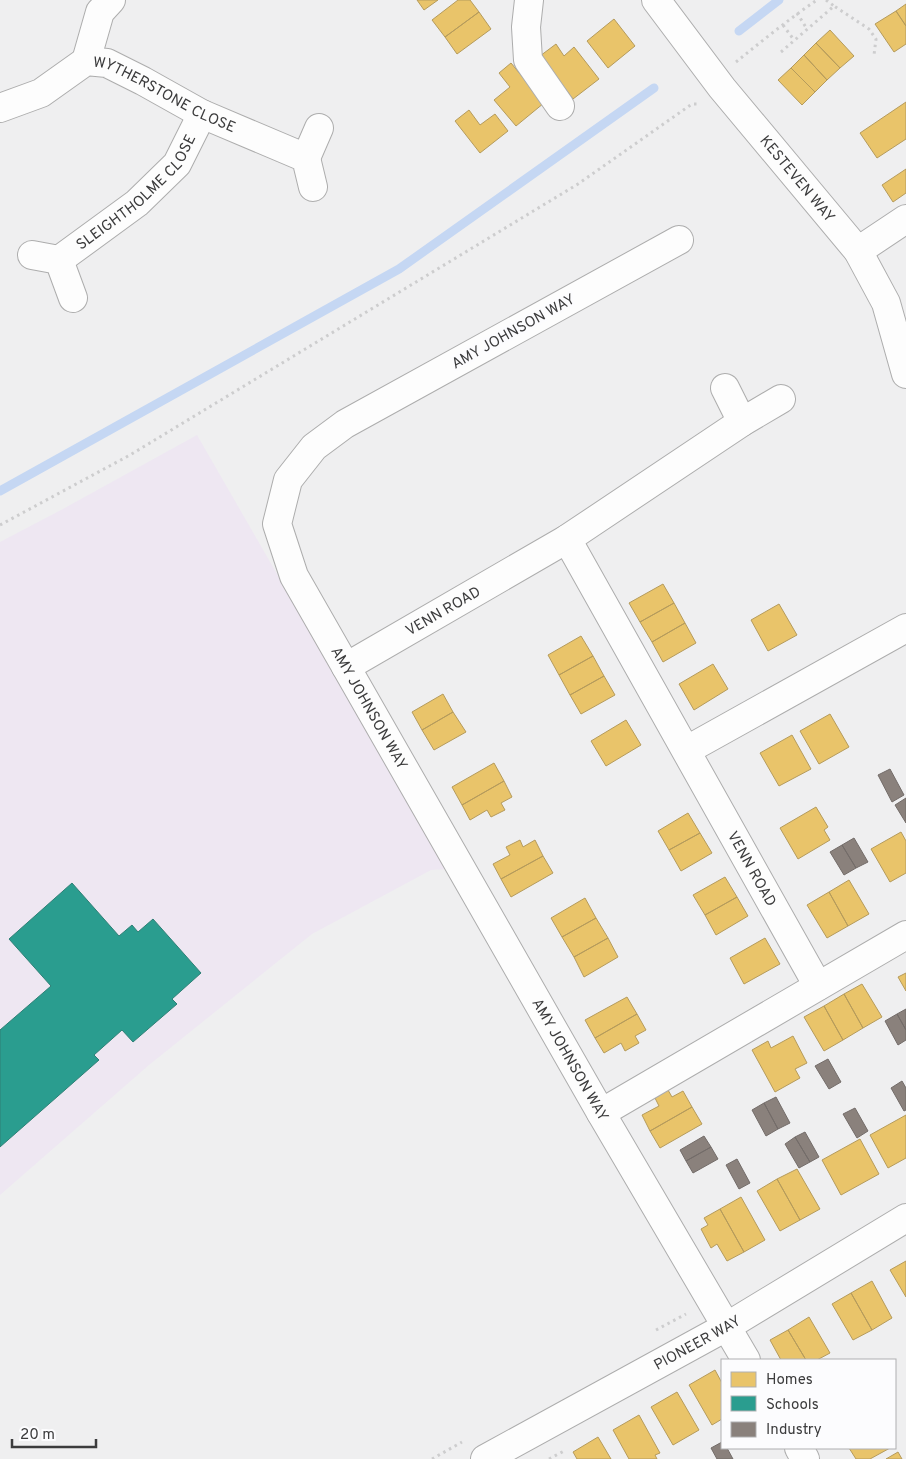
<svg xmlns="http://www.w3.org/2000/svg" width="906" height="1459" font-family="Overpass,sans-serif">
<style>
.education{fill:#eee7f2}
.homes{fill:#e9c46a;stroke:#b59b5c}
.schools{fill:#2a9d8f;stroke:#2f8076}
.industry{fill:#8a817c;stroke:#736c69}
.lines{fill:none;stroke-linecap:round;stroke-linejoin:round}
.stream{stroke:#c5d7f3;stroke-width:9}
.minor-casing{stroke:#adadad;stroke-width:30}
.path{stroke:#cdcdce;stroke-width:3;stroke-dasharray:2.5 4;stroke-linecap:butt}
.minor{stroke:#fdfdfd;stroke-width:28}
.labels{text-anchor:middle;stroke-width:5;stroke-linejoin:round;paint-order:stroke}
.street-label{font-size:15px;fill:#3c3c3d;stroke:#fcfcfe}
</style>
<rect width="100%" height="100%" fill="#efeff0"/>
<!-- education -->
<path class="education" d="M 197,435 L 447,869 L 431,870 L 312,934 L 149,1065 L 0,1195 L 0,542 L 61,510 Z"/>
<!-- homes -->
<path class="homes" d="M 417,0 L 438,0 L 424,10 Z
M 458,0 L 470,0 L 479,12 L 445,37 L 432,20 Z
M 906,4 L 906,26 L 896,11 Z
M 896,11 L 906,26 L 906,44 L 894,52 L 875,24 Z
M 479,12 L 491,29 L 457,54 L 445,37 Z
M 614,19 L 635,46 L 608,68 L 587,41 Z
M 830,30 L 854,56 L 840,68 L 816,43 Z
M 816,43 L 840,68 L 827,80 L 804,55 Z
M 556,44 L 564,56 L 574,47 L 599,79 L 573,99 L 540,56 Z
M 804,55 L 827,80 L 815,92 L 791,68 Z
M 511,63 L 544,103 L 516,126 L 494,100 L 510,87 L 499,73 Z
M 791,68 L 815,92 L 802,105 L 778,80 Z
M 906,102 L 906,139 L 877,158 L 860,133 Z
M 469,110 L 480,125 L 495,114 L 508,131 L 480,153 L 455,121 Z
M 906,169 L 906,193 L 893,202 L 882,185 Z
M 663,584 L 674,603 L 640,622 L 629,603 Z
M 674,603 L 685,623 L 652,642 L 640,622 Z
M 779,604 L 797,635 L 768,651 L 751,620 Z
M 685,623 L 696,643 L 663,662 L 652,642 Z
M 581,636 L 593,656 L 559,675 L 548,655 Z
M 593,656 L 604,676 L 570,695 L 559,675 Z
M 713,664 L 728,689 L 694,710 L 679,684 Z
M 604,676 L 615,695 L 581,714 L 570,695 Z
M 443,694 L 453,712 L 422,730 L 412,712 Z
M 453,712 L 466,732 L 434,750 L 422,730 Z
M 830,714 L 849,747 L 819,764 L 800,731 Z
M 626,720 L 641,745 L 606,766 L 591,741 Z
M 792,735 L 811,769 L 779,786 L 760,753 Z
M 494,763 L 504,781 L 462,805 L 452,787 Z
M 504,781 L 512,797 L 501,803 L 505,810 L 491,817 L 487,810 L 470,820 L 462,805 Z
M 816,807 L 828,827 L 824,830 L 830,840 L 798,859 L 780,828 Z
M 688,813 L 700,833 L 669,850 L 658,831 Z
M 901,832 L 906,841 L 906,873 L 890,882 L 871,849 Z
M 700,833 L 712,853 L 681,871 L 669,850 Z
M 520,840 L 523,847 L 535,840 L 543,856 L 501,879 L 493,864 L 510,855 L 506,847 Z
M 543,856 L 553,873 L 511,897 L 501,879 Z
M 725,877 L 737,897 L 705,915 L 693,895 Z
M 849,880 L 869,914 L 848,926 L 829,892 Z
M 829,892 L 848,926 L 827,938 L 807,905 Z
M 737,897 L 748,916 L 716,935 L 705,915 Z
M 585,898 L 596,918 L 562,937 L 551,918 Z
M 596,918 L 608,938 L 574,957 L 562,937 Z
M 608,938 L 618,957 L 584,977 L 574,957 Z
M 765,938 L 780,964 L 744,984 L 730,958 Z
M 906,973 L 906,991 L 898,977 Z
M 862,984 L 882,1017 L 863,1028 L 844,994 Z
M 844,994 L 863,1028 L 843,1040 L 824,1006 Z
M 627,997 L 637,1014 L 595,1038 L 585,1020 Z
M 824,1006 L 843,1040 L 824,1051 L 804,1017 Z
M 637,1014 L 646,1030 L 635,1036 L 639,1043 L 625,1051 L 621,1043 L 604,1053 L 595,1038 Z
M 793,1036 L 807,1063 L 795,1069 L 800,1078 L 775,1092 L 752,1050 L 768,1041 L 771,1048 Z
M 668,1090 L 672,1097 L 683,1091 L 692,1107 L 650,1131 L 642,1115 L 659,1106 L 655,1098 Z
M 692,1107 L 702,1124 L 660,1148 L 650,1131 Z
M 906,1115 L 906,1158 L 888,1168 L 870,1135 Z
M 860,1139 L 879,1174 L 841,1195 L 822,1160 Z
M 797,1169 L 820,1209 L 800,1220 L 777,1179 Z
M 777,1179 L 800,1220 L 780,1231 L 757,1191 Z
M 741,1197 L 765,1240 L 744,1252 L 720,1209 Z
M 720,1209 L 744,1252 L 727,1261 L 717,1244 L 711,1248 L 701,1229 L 708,1225 L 704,1218 Z
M 906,1261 L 906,1297 L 890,1270 Z
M 872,1281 L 892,1318 L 872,1330 L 851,1293 Z
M 851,1293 L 872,1330 L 853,1340 L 832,1304 Z
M 809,1317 L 830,1353 L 817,1360 L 806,1360 L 788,1330 Z
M 788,1330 L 806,1360 L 781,1360 L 770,1340 Z
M 715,1370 L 722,1383 L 722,1419 L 712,1425 L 689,1385 Z
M 677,1392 L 699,1430 L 673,1445 L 651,1407 Z
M 639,1415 L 660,1453 L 655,1455 L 657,1459 L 629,1459 L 613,1430 Z
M 598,1437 L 611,1459 L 577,1459 L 573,1452 Z
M 849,1448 L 890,1448 L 870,1459 L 856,1459 Z
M 898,1452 L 902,1459 L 886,1459 Z"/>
<!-- schools -->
<path class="schools" d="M 72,883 L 119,936 L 132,925 L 138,932 L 153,919 L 201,973 L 172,999 L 177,1004 L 133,1042 L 122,1030 L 94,1055 L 99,1060 L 0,1147 L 0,1030 L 51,986 L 9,939 Z"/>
<!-- industry -->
<path class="industry" d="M 890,769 L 904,795 L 892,802 L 878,775 Z
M 906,798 L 906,823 L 895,805 Z
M 854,838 L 868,862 L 856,868 L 842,845 Z
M 842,845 L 856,868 L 844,875 L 830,852 Z
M 906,1009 L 906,1030 L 897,1014 Z
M 897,1014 L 906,1030 L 906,1040 L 898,1045 L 885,1021 Z
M 828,1059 L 841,1082 L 829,1089 L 815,1066 Z
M 902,1081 L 906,1088 L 906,1110 L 904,1111 L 891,1088 Z
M 776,1097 L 790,1123 L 778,1129 L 764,1103 Z
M 764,1103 L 778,1129 L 766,1136 L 752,1110 Z
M 855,1108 L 868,1131 L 857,1138 L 843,1114 Z
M 805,1132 L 819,1157 L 810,1162 L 795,1137 Z
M 704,1136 L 711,1147 L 686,1161 L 680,1150 Z
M 795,1137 L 810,1162 L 799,1168 L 785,1144 Z
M 711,1147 L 718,1159 L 693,1173 L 686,1161 Z
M 737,1159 L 750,1183 L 739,1189 L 726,1165 Z
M 722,1442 L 722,1448 L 727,1448 L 733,1459 L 717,1459 L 711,1448 Z"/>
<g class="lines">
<!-- stream -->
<path class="stream" d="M 739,31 L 779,0
M 0,491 L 399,269 L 654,88"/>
<!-- minor casing -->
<g class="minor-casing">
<g id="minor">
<path d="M 529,0 L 526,27 L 528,60 L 560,106"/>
<path id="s1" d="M 656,0 L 722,88 L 858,251 L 886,303 L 906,374"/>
<path d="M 86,61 L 100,12 L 111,0"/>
<path id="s2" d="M 0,108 L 41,93 L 86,61 L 107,63 L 143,81 L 202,114 L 306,158 L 313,187"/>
<path d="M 306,158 L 319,128"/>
<path id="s3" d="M 679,240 L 345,424 L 314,447 L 288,480 L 277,524 L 294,576 L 601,1113 L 746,1360"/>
<path d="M 858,251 L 906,219"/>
<path d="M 32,255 L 59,260 L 73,298"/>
<path id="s4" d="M 59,260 L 137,203 L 177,164 L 202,114"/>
<path d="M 725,388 L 742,422"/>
<path id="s5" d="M 567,539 L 818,986"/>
<path id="s6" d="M 346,667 L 567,539 L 742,422 L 781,399"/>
<path d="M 687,750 L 906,628"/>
<path d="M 601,1113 L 906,935"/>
<path d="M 799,1448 L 805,1459"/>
<path id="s7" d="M 485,1459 L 726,1327 L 906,1218"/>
</g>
</g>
<!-- path -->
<path class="path" d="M 826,0 L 834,6
M 797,13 L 807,29
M 783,25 L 794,40
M 781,52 L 834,6 L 869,29 L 876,39 L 874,55
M 736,62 C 762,41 789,19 817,0
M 0,525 L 130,455 L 578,184 L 692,104 L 698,104
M 656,1330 L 686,1314
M 432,1459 L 462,1442
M 549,1459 L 564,1451"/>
<!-- minor -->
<use href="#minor" class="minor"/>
</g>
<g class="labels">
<!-- street labels -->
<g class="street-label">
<text dy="5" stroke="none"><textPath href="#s2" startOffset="185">WYTHERSTONE CLOSE</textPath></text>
<text dy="5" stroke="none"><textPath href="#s1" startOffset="228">KESTEVEN WAY</textPath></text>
<text dy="5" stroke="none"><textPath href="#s4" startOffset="104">SLEIGHTHOLME CLOSE</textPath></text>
<text transform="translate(513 331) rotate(-29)" y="5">AMY JOHNSON WAY</text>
<text dy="5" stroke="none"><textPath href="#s6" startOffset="112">VENN ROAD</textPath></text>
<text dy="5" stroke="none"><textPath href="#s3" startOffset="714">AMY JOHNSON WAY</textPath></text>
<text dy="5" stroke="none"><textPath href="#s5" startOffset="378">VENN ROAD</textPath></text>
<text dy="5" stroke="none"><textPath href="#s3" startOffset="1119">AMY JOHNSON WAY</textPath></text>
<text dy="5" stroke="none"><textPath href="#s7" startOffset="242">PIONEER WAY</textPath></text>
</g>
</g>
<!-- legend -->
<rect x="721" y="1359" width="175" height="90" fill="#fcfcfe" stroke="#afafb1"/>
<rect x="731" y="1372" width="25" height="15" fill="#e9c46a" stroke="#afafb1"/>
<text x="766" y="1384" font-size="15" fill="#3c3c3d">Homes</text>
<rect x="731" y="1396" width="25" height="15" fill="#2a9d8f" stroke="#afafb1"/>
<text x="766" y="1409" font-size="15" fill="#3c3c3d">Schools</text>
<rect x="731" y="1422" width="25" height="15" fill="#8a817c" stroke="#afafb1"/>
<text x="766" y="1434" font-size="15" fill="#3c3c3d">Industry</text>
<!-- scale -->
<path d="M12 1439v8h84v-8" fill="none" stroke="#3c3c3d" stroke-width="2.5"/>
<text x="20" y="1439" font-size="15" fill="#3c3c3d" stroke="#fcfcfe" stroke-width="4" paint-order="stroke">20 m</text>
</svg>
